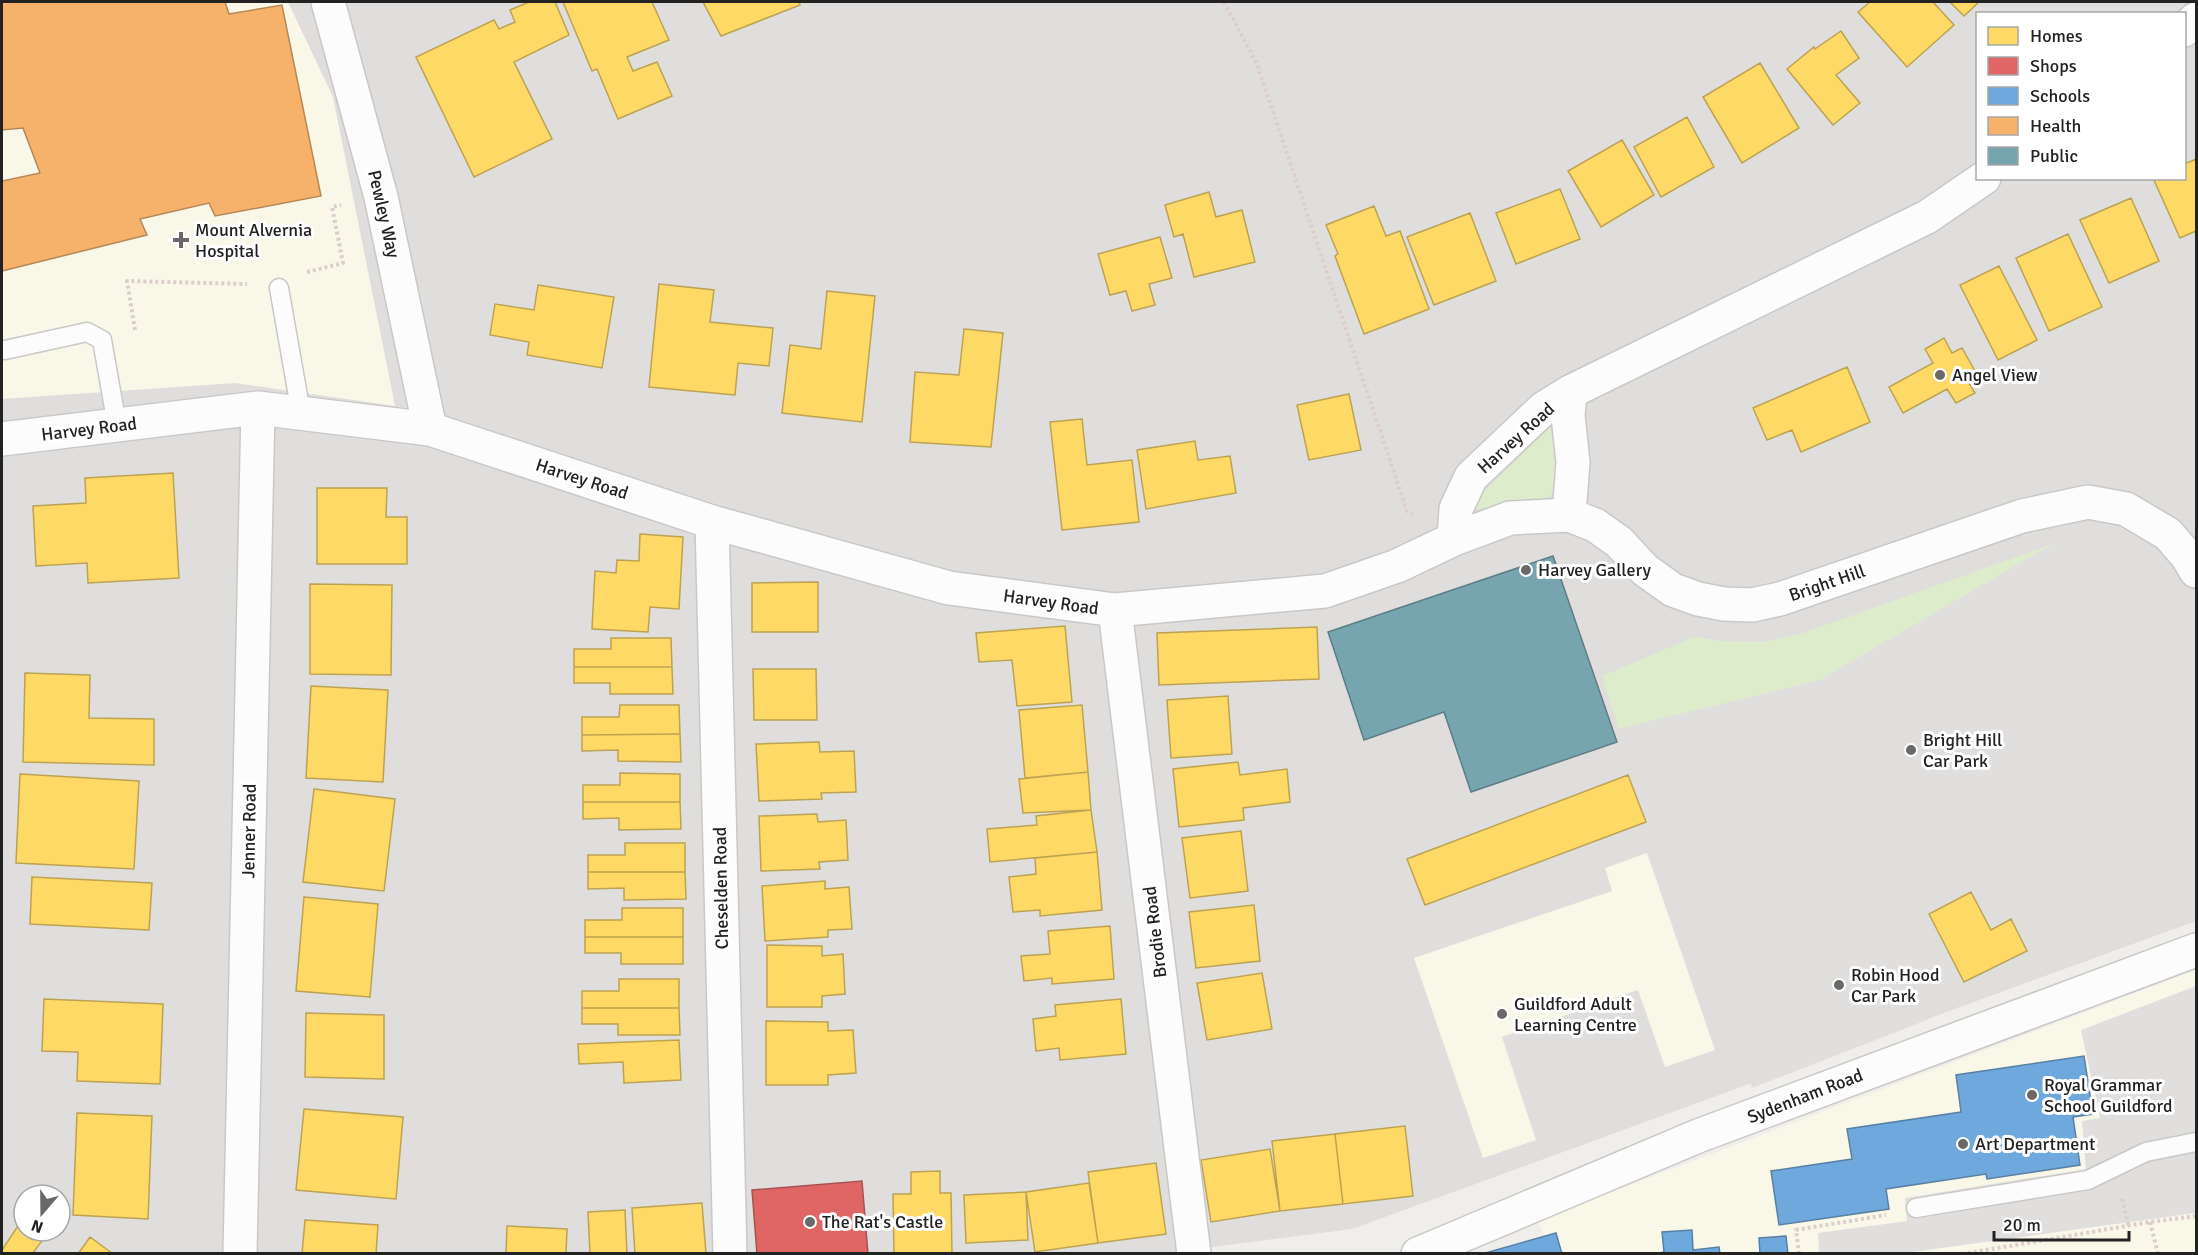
<svg xmlns="http://www.w3.org/2000/svg" width="2198" height="1255" font-family="Signika,sans-serif">
<style>
.residential{fill:#dfdedc;fill-rule:evenodd}
.education{fill:#f8f7e8}
.grass{fill:#ddeccb}
.parking{fill:#e0dfde}
.homes{fill:#ffd966;stroke:#bda252;stroke-width:1.5}
.shops{fill:#e06666;stroke:#a75252;stroke-width:1.5}
.schools{fill:#6fa8dc;stroke:#5880a4;stroke-width:1.5}
.health{fill:#f6b26b;stroke:#b68755;stroke-width:1.5}
.public{fill:#76a5af;stroke:#5d7e85;stroke-width:1.5}
.lines{fill:none;stroke-linecap:round;stroke-linejoin:round}
.lane-casing{stroke:#c9c8c7;stroke-width:21}
.street-casing{stroke:#c9c8c7;stroke-width:36}
.path{stroke:#dccecd;stroke-width:4;stroke-dasharray:3 3;stroke-linecap:butt}
.lane{stroke:#fdfcfc;stroke-width:18}
.street{stroke:#fdfcfc;stroke-width:33}
.poi-dot{fill:#6a6968;stroke:#fff;stroke-width:2}
.labels{text-anchor:middle;stroke-width:6;stroke-linejoin:round;paint-order:stroke}
.street-label{font-size:18px;fill:#222;stroke:#fff}
.poi-label{font-size:18px;fill:#222;stroke:#fff;text-anchor:start}
</style>
<rect width="100%" height="100%" fill="#f0eeeb"/>
<!-- residential -->
<path class="residential" d="M 2,2 L 2196,2 L 2196,921 L 1352,1229 L 1159,1254 L 2,1254 ZM 1978,14 L 2184,14 L 2184,178 L 1978,178 ZM 24,1195 L 60,1195 L 60,1231 L 24,1231 Z"/>
<!-- education -->
<path class="education" d="M 2,2 L 288,2 L 333,97 L 395,406 L 235,383 L 2,399 Z
M 1647,853 L 1715,1050 L 1665,1067 L 1638,990 L 1502,1037 L 1536,1140 L 1483,1158 L 1414,958 L 1612,891 L 1605,868 Z
M 2196,970 L 2196,1253 L 1551,1253 L 1538,1220 Z"/>
<!-- grass -->
<path class="grass" d="M 1555,423 L 1555,490 L 1546,500 L 1477,509 L 1473,502 Z
M 2053,544 L 1820,680 L 1619,729 L 1602,676 L 1694,637 L 1722,641 L 1763,642 L 1803,633 Z"/>
<!-- parking -->
<path class="parking" d="M 2053,544 L 2154,571 L 2196,645 L 2196,875 L 2050,955 L 1993,862 L 2139,773 L 1685,926 L 1619,729 L 1820,680 Z
M 1897,880 L 1970,992 L 1927,1020 L 1752,1088 L 1709,979 L 1807,938 Z
M 2196,986 L 2196,1213 L 1898,1254 L 1819,1253 L 1818,1233 L 1907,1221 L 1905,1198 L 2086,1169 L 2082,1121 L 2100,1118 L 2081,1030 Z"/>
<!-- homes -->
<path class="homes" d="M 529,2 L 555,2 L 569,35 L 514,62 L 552,139 L 474,177 L 416,57 L 494,20 L 499,29 L 515,22 L 510,10 Z
M 563,2 L 652,2 L 669,40 L 627,57 L 633,71 L 657,62 L 672,96 L 618,119 L 597,69 L 592,71 Z
M 703,2 L 799,2 L 800,5 L 721,36 Z
M 1870,2 L 1933,2 L 1954,25 L 1907,67 L 1858,12 Z
M 1950,2 L 1979,2 L 1964,16 Z
M 1841,31 L 1859,58 L 1836,75 L 1860,103 L 1833,125 L 1787,69 L 1814,47 L 1815,49 Z
M 1760,63 L 1799,128 L 1742,163 L 1703,97 Z
M 1687,117 L 1714,167 L 1661,197 L 1634,147 Z
M 1622,140 L 1654,195 L 1601,227 L 1568,171 Z
M 2196,159 L 2196,231 L 2180,238 L 2153,178 L 2184,178 L 2184,164 Z
M 1560,189 L 1580,239 L 1516,264 L 1496,213 Z
M 1209,192 L 1216,217 L 1242,210 L 1255,262 L 1194,277 L 1183,234 L 1174,237 L 1165,205 Z
M 2131,198 L 2159,261 L 2109,283 L 2080,220 Z
M 1374,206 L 1386,236 L 1400,231 L 1429,309 L 1364,334 L 1335,256 L 1338,254 L 1326,225 Z
M 1470,213 L 1496,281 L 1434,305 L 1407,237 Z
M 2068,234 L 2102,307 L 2049,331 L 2016,258 Z
M 1160,237 L 1172,278 L 1149,284 L 1155,305 L 1132,311 L 1126,291 L 1110,295 L 1098,254 Z
M 1999,266 L 2037,340 L 1998,360 L 1960,285 Z
M 659,284 L 714,290 L 710,322 L 773,328 L 769,366 L 738,363 L 735,395 L 649,387 Z
M 538,285 L 614,297 L 602,368 L 527,355 L 529,342 L 490,335 L 495,304 L 534,310 Z
M 827,291 L 875,296 L 862,422 L 782,413 L 790,345 L 821,349 Z
M 964,329 L 1003,333 L 991,447 L 910,442 L 915,372 L 959,375 Z
M 1944,338 L 1952,353 L 1962,348 L 1976,373 L 1966,378 L 1975,393 L 1956,403 L 1947,389 L 1903,413 L 1889,387 L 1933,363 L 1925,349 Z
M 1847,367 L 1870,422 L 1801,452 L 1792,430 L 1767,440 L 1753,408 Z
M 1349,394 L 1361,450 L 1309,460 L 1297,405 Z
M 1082,419 L 1087,465 L 1132,460 L 1139,522 L 1062,530 L 1050,422 Z
M 1195,441 L 1198,460 L 1230,456 L 1236,493 L 1146,509 L 1137,450 Z
M 173,473 L 179,578 L 88,583 L 87,563 L 36,566 L 33,506 L 86,503 L 85,478 Z
M 317,488 L 387,488 L 386,517 L 407,517 L 407,564 L 317,564 Z
M 640,534 L 683,537 L 679,609 L 650,607 L 648,632 L 592,629 L 595,571 L 616,573 L 617,560 L 639,561 Z
M 818,582 L 818,632 L 752,632 L 752,583 Z
M 310,584 L 392,585 L 391,675 L 310,674 Z
M 1065,626 L 1072,702 L 1017,706 L 1012,660 L 979,662 L 976,633 Z
M 1317,627 L 1319,679 L 1159,685 L 1157,633 Z
M 611,638 L 671,638 L 672,667 L 574,667 L 574,649 L 611,649 Z
M 574,667 L 672,667 L 673,694 L 610,694 L 610,683 L 574,683 Z
M 753,669 L 816,669 L 817,720 L 754,720 Z
M 25,673 L 90,675 L 89,718 L 154,719 L 154,765 L 23,762 Z
M 311,686 L 388,690 L 383,782 L 306,778 Z
M 1228,696 L 1232,754 L 1171,758 L 1167,700 Z
M 620,705 L 679,705 L 680,734 L 582,735 L 582,717 L 619,717 Z
M 1082,705 L 1088,772 L 1025,778 L 1019,710 Z
M 680,734 L 681,762 L 618,761 L 618,750 L 582,751 L 582,735 Z
M 819,742 L 820,752 L 854,751 L 856,792 L 821,793 L 822,799 L 759,801 L 756,744 Z
M 1238,762 L 1240,775 L 1287,769 L 1290,802 L 1243,808 L 1244,820 L 1179,827 L 1173,769 Z
M 1088,772 L 1091,810 L 1023,813 L 1019,779 Z
M 620,773 L 680,774 L 680,802 L 583,802 L 583,785 L 620,785 Z
M 20,774 L 139,781 L 134,869 L 16,863 Z
M 1628,775 L 1646,822 L 1425,905 L 1407,859 Z
M 314,789 L 395,799 L 384,891 L 303,882 Z
M 583,802 L 680,802 L 681,829 L 619,830 L 619,818 L 583,819 Z
M 1091,810 L 1097,852 L 990,862 L 987,829 L 1037,825 L 1036,816 Z
M 817,814 L 818,822 L 846,820 L 848,860 L 819,862 L 820,869 L 761,871 L 759,816 Z
M 1241,831 L 1248,891 L 1190,898 L 1182,838 Z
M 625,843 L 685,843 L 685,872 L 588,872 L 588,855 L 625,855 Z
M 1097,852 L 1102,910 L 1040,916 L 1040,910 L 1013,912 L 1009,877 L 1036,874 L 1035,858 Z
M 588,872 L 685,872 L 686,899 L 624,900 L 624,888 L 588,889 Z
M 32,877 L 152,883 L 149,930 L 30,924 Z
M 825,881 L 825,889 L 849,887 L 852,929 L 828,930 L 828,937 L 765,941 L 762,886 Z
M 1971,892 L 1991,930 L 2011,919 L 2027,951 L 1964,982 L 1929,914 Z
M 304,897 L 378,904 L 370,997 L 296,991 Z
M 1254,905 L 1260,961 L 1196,968 L 1189,912 Z
M 622,908 L 683,908 L 683,937 L 585,937 L 585,920 L 622,920 Z
M 1110,926 L 1114,979 L 1052,984 L 1052,978 L 1024,981 L 1021,956 L 1050,954 L 1048,931 Z
M 585,937 L 683,937 L 683,964 L 621,964 L 621,953 L 585,953 Z
M 767,945 L 822,946 L 822,956 L 843,954 L 845,994 L 822,996 L 822,1007 L 767,1007 Z
M 1262,973 L 1272,1029 L 1207,1040 L 1197,983 Z
M 619,979 L 679,979 L 679,1008 L 582,1008 L 582,991 L 619,991 Z
M 44,999 L 163,1004 L 160,1084 L 77,1081 L 78,1052 L 42,1051 Z
M 1121,999 L 1126,1054 L 1060,1060 L 1059,1048 L 1036,1051 L 1033,1019 L 1056,1016 L 1055,1005 Z
M 582,1008 L 679,1008 L 680,1035 L 618,1035 L 618,1024 L 582,1024 Z
M 306,1013 L 384,1015 L 384,1079 L 305,1077 Z
M 766,1021 L 828,1022 L 828,1031 L 853,1030 L 856,1073 L 828,1075 L 828,1085 L 766,1085 Z
M 679,1040 L 681,1080 L 624,1083 L 623,1062 L 579,1064 L 578,1044 Z
M 304,1109 L 403,1117 L 396,1199 L 296,1190 Z
M 77,1113 L 152,1116 L 148,1219 L 73,1215 Z
M 1405,1126 L 1413,1196 L 1343,1204 L 1335,1134 Z
M 1335,1134 L 1343,1204 L 1280,1211 L 1272,1141 Z
M 1270,1149 L 1280,1211 L 1211,1222 L 1201,1160 Z
M 1156,1163 L 1166,1234 L 1098,1243 L 1088,1172 Z
M 940,1171 L 940,1193 L 951,1193 L 952,1254 L 894,1254 L 893,1194 L 911,1194 L 911,1172 Z
M 1089,1183 L 1098,1243 L 1035,1252 L 1026,1192 Z
M 1026,1192 L 1028,1240 L 966,1243 L 964,1195 Z
M 702,1203 L 706,1254 L 635,1254 L 632,1208 Z
M 625,1210 L 627,1254 L 590,1254 L 588,1212 Z
M 24,1217 L 24,1231 L 48,1233 L 32,1254 L 2,1254 L 2,1250 Z
M 305,1220 L 378,1225 L 376,1254 L 302,1254 Z
M 507,1226 L 567,1229 L 566,1254 L 506,1254 Z
M 90,1237 L 113,1254 L 78,1254 Z"/>
<!-- shops -->
<path class="shops" d="M 862,1181 L 868,1254 L 757,1254 L 752,1190 Z"/>
<!-- schools -->
<path class="schools" d="M 2084,1056 L 2093,1114 L 2073,1117 L 2080,1165 L 1987,1179 L 1986,1174 L 1886,1189 L 1889,1209 L 1779,1225 L 1771,1171 L 1852,1159 L 1847,1129 L 1961,1112 L 1956,1075 Z
M 1692,1230 L 1693,1250 L 1719,1247 L 1720,1254 L 1654,1254 L 1664,1252 L 1662,1232 Z
M 1556,1233 L 1562,1254 L 1482,1254 Z
M 1786,1236 L 1788,1254 L 1760,1254 L 1759,1238 Z"/>
<!-- health -->
<path class="health" d="M 2,2 L 225,2 L 229,14 L 282,5 L 321,196 L 215,216 L 209,203 L 140,219 L 147,235 L 2,271 L 2,181 L 40,173 L 23,128 L 2,130 Z"/>
<!-- public -->
<path class="public" d="M 1553,556 L 1617,742 L 1471,792 L 1444,712 L 1364,740 L 1328,632 Z"/>
<g class="lines">
<!-- lane casing -->
<g class="lane-casing">
<path id="lane" d="M 279,288 L 301,413
M 5,350 L 87,332 L 102,340 L 117,425
M 1916,1208 L 2088,1180 L 2146,1152 L 2196,1142"/>
</g>
<!-- street casing -->
<g class="street-casing">
<path id="street" d="M 328,2 L 381,197 L 430,429
M 2184,30 L 2196,19
M 2,439 L 258,408 L 430,429 L 712,522 L 949,588 L 1115,610 L 1325,591 L 1397,566 L 1454,539 L 1510,518 L 1569,515 L 1595,525 L 1619,542 L 1645,570 L 1673,590 L 1698,599 L 1724,604 L 1752,605 L 1780,599 L 2022,516 L 2088,502 L 2126,509 L 2168,534 L 2187,556 L 2196,571
M 1569,515 L 1573,462 L 1568,416 L 1570,392
M 712,522 L 730,1254
M 1454,539 L 1456,509 L 1471,477 L 1544,408 L 1570,392 L 1927,217 L 1984,178
M 1115,610 L 1194,1254
M 240,1254 L 258,408
M 1418,1254 L 1698,1136 L 2196,950"/>
</g>
<!-- path -->
<path class="path" d="M 1224,2 L 1257,64 L 1407,511 L 1413,514
M 307,272 L 343,263 L 332,207 L 341,205
M 135,330 L 127,281 L 247,284
M 2122,1199 L 2129,1227
M 2150,1222 L 2158,1254
M 1799,1254 L 1796,1230 L 1886,1215
M 1962,1254 L 2150,1222 L 2196,1216
M 2194,1254 L 2196,1253"/>
<!-- lane -->
<use href="#lane" class="lane"/>
<!-- street -->
<use href="#street" class="street"/>
</g>
<!-- markers -->
<g class="poi-dot">
<path d="M178 231h6v6h6v6h-6v6h-6v-6h-6v-6h6z"/>
<circle cx="1940" cy="375" r="6"/>
<circle cx="1526" cy="570" r="6"/>
<circle cx="1911" cy="750" r="6"/>
<circle cx="1839" cy="985" r="6"/>
<circle cx="1502" cy="1014" r="6"/>
<circle cx="2032" cy="1095" r="6"/>
<circle cx="1963" cy="1144" r="6"/>
<circle cx="810" cy="1222" r="6"/>
</g>
<g class="labels">
<!-- street labels -->
<g class="street-label">
<text transform="translate(384 214) rotate(77)" y="6">Pewley Way</text>
<text transform="translate(89 429) rotate(-7)" y="6">Harvey Road</text>
<text transform="translate(1516 438) rotate(-42)" y="6">Harvey Road</text>
<text transform="translate(582 479) rotate(18)" y="6">Harvey Road</text>
<text transform="translate(1827 583) rotate(-19)" y="6">Bright Hill</text>
<text transform="translate(1051 602) rotate(8)" y="6">Harvey Road</text>
<text transform="translate(249 831) rotate(-89)" y="6">Jenner Road</text>
<text transform="translate(721 888) rotate(-91)" y="6">Cheselden Road</text>
<text transform="translate(1155 932) rotate(-97)" y="6">Brodie Road</text>
<text transform="translate(1805 1096) rotate(-21)" y="6">Sydenham Road</text>
</g>
<!-- poi labels -->
<g class="poi-label">
<text x="195" y="236">Mount Alvernia<tspan x="195" dy="21">Hospital</tspan></text>
<text x="1952" y="381">Angel View</text>
<text x="1538" y="576">Harvey Gallery</text>
<text x="1923" y="746">Bright Hill<tspan x="1923" dy="21">Car Park</tspan></text>
<text x="1851" y="981">Robin Hood<tspan x="1851" dy="21">Car Park</tspan></text>
<text x="1514" y="1010">Guildford Adult<tspan x="1514" dy="21">Learning Centre</tspan></text>
<text x="2044" y="1091">Royal Grammar<tspan x="2044" dy="21">School Guildford</tspan></text>
<text x="1975" y="1150">Art Department</text>
<text x="822" y="1228">The Rat's Castle</text>
</g>
</g>
<!-- border -->
<rect width="2198" height="1255" fill="none" stroke="#222222" stroke-width="6"/>
<!-- legend -->
<rect x="1976" y="12" width="210" height="168" fill="#ffffff" stroke="#a7a7a7" stroke-width="1.5"/>
<rect x="1988" y="27" width="30" height="18" fill="#ffd966" stroke="#a7a7a7" stroke-width="1.5"/>
<text x="2030" y="42" font-size="18" fill="#222222">Homes</text>
<rect x="1988" y="57" width="30" height="18" fill="#e06666" stroke="#a7a7a7" stroke-width="1.5"/>
<text x="2030" y="72" font-size="18" fill="#222222">Shops</text>
<rect x="1988" y="87" width="30" height="18" fill="#6fa8dc" stroke="#a7a7a7" stroke-width="1.5"/>
<text x="2030" y="102" font-size="18" fill="#222222">Schools</text>
<rect x="1988" y="117" width="30" height="18" fill="#f6b26b" stroke="#a7a7a7" stroke-width="1.5"/>
<text x="2030" y="132" font-size="18" fill="#222222">Health</text>
<rect x="1988" y="147" width="30" height="18" fill="#76a5af" stroke="#a7a7a7" stroke-width="1.5"/>
<text x="2030" y="162" font-size="18" fill="#222222">Public</text>
<!-- north arrow -->
<g transform="translate(42 1213) rotate(200)"><circle r="28" fill="#ffffff" stroke="#a7a7a7" stroke-width="1.5"/>
<path d="M0-4.5L10 22L0 15L-10 22Z" fill="#6a6968"/>
<text y="-9" font-size="16" font-weight="bold" text-anchor="middle" fill="#222222">N</text>
</g>
<!-- scale -->
<path d="M1994 1231v9h135v-9" fill="none" stroke="#222222" stroke-width="3"/>
<text x="2003" y="1231" font-size="18" fill="#222222" stroke="#ffffff" stroke-width="4.5" paint-order="stroke">20 m</text>
</svg>
